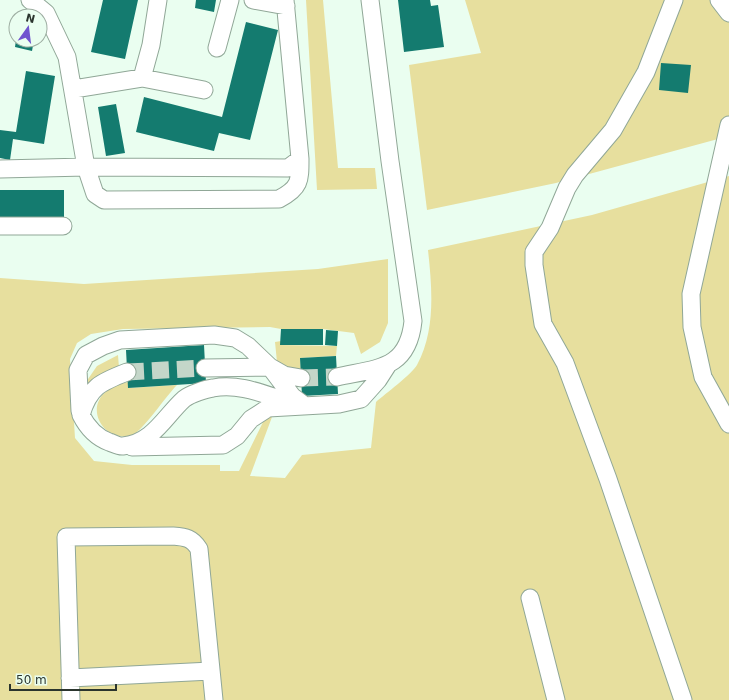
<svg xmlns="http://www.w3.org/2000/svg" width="729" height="700" font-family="'DejaVu Sans',sans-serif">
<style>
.green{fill:#e7df9e}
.building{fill:#147b6f}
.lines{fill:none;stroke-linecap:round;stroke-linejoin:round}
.minor-tunnel{stroke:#c4d6c9;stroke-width:17;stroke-dasharray:17 8;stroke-linecap:butt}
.minor-casing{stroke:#90a797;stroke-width:19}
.minor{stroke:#fff;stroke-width:17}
</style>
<rect width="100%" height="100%" fill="#eafef0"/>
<!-- green -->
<path class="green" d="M 306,0 L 323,0 L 338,168 L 375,168 L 377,189 L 317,190 Z
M 465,0 L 718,0 L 729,2 L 729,136 L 556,183 L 427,210 L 409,65 L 481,53 Z
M 729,176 L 729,700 L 0,700 L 0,278 L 84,284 L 318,269 L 388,259 L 388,323 L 380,342 L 361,354 L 354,333 L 323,329 L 281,329 L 270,327 L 123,329 L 91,334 L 77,343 L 70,359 L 75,438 L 94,461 L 132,465 L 220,465 L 220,471 L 239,471 L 267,414 L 272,414 L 272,417 L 250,476 L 285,478 L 302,455 L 371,448 L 376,402 C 385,394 412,374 417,365 C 436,330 432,288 428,250 L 592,215 Z
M 281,341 L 281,345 L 337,346 L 336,356 L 300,358 L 301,373 L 282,370 L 277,362 L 275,342 Z
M 118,355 L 119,368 L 89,386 L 86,382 L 97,366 Z
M 128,382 L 128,388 L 177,385 C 166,396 142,432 132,435 C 100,446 74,393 128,382 Z"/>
<!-- building -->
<path class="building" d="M 103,0 L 138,0 L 125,59 L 91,52 Z
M 196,0 L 216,0 L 214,12 L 195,8 Z
M 398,0 L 430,0 L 431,6 L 438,5 L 444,47 L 404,52 Z
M 246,22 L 278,30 L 250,140 L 219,133 L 214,151 L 136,132 L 144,97 L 222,117 Z
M 16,40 L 34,40 L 32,51 L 15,47 Z
M 661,63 L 691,65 L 688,93 L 659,90 Z
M 26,71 L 55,76 L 44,144 L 13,139 L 10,160 L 0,158 L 0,130 L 16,132 Z
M 116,104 L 125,153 L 106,156 L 98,107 Z
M 0,190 L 64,190 L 64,221 L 0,221 Z
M 281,329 L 323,329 L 323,345 L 280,345 Z
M 326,330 L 338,331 L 337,346 L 325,345 Z
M 204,345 L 206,383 L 128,388 L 126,350 Z
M 336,356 L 338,394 L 302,396 L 300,358 Z"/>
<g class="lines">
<!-- minor-tunnel -->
<path class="minor-tunnel" d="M 127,372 L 205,368
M 301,378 L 337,377"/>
<!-- minor casing -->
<g class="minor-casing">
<path id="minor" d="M 30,0 L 46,13 L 67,57 L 86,167 L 95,194 L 104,200 L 279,199 C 300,188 300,181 300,159
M 253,0 L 286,6
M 674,0 L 646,72 L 613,130 L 575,175 L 567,188 L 550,228 L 534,252 L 534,265 L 543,324 L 565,363 L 608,479 L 683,700
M 719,0 L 729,13
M 217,48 L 230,0
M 142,78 L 151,45 L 158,0
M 74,89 L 142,78 L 204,90
M 729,125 L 691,294 L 692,327 L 703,377 L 729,424
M 0,169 L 86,167 L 288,168 L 300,159 L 285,0
M 0,226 L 63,226
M 205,368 L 270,367 L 292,396 L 304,405
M 127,372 C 101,382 89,387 81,415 C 87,427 96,437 109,442 C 113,443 119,447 123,446 C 153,443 165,416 184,399 C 190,394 206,389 213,388 C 246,382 274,400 305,406
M 337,377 C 377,368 408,370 413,321 L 390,161 L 370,0
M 80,411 L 78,370 L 86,355 L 103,346 L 120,340 L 214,335 L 235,338 L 248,346 L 270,367 L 284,375 L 301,378
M 132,447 L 223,445 L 237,436 L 251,419 L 268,408 L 339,404 L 361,399 L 378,380 L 387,366
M 530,598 L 556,700
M 70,678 L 211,671
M 71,700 L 66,537 L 173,536 C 186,537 192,538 199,549 L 214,700"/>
</g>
<!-- minor -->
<use href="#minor" class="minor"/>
</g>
<!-- north arrow -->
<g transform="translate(28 28) rotate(14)"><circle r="19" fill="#eafef0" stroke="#9eaea2"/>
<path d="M0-3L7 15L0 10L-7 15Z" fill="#7155cf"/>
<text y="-6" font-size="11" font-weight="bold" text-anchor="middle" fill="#2b352e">N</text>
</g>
<!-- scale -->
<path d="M10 684v6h106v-6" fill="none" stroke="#2b352e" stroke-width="2"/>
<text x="16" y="684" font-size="12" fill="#2b352e" stroke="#eafef0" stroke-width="3" paint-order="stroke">50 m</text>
</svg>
